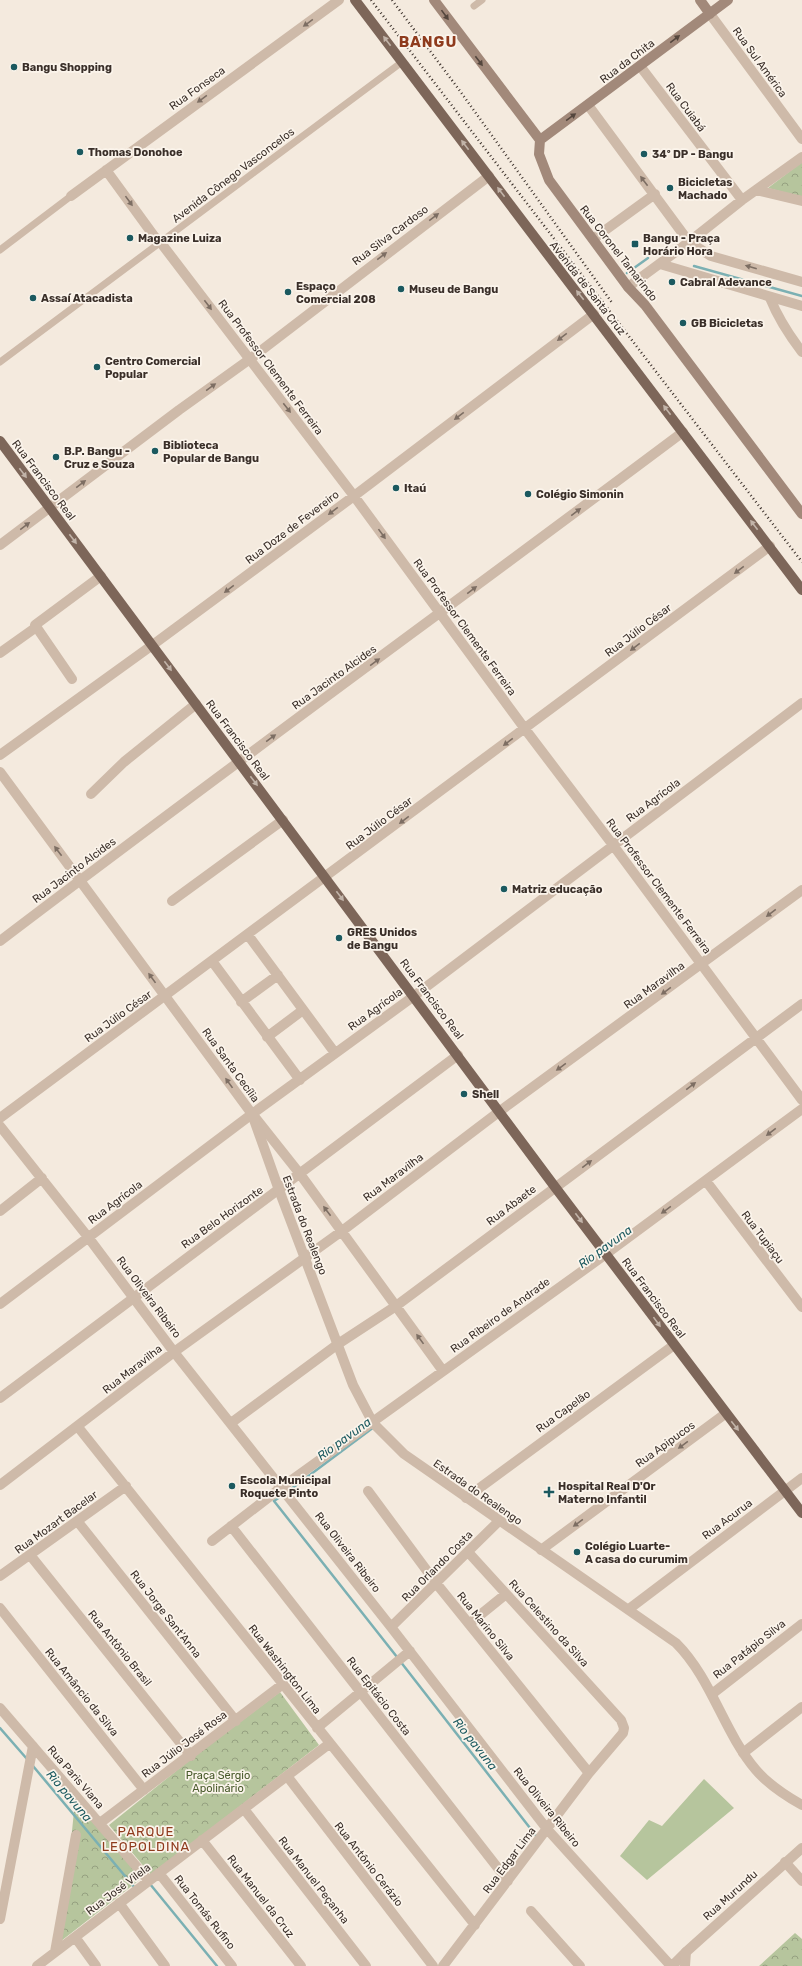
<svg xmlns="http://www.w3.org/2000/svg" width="802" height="1966" font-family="Rubik,sans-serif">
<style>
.grass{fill:#b6c59d}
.forest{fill:url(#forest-crowns)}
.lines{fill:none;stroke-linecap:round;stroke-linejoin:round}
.stream{stroke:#7bb0b3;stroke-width:2.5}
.pedestrian{stroke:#cebaa9;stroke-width:7}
.minor{stroke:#cebaa9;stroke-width:10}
.tertiary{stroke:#cebaa9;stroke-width:10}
.secondary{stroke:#a2897a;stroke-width:10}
.primary{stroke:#7d6659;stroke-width:10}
.rail{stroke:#3a2f29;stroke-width:2.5;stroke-dasharray:1 3;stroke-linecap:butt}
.oneway{fill:#54463d}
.oneway2{fill:#7d6e63}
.oneway3{fill:#c2b4a9}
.poi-dot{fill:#1b595f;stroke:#fbf4eb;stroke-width:1.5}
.labels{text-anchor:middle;stroke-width:3.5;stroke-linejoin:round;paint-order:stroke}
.street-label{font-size:11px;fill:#3a2f29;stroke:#fbf4eb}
.poi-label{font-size:11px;font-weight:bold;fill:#3a2f29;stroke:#fbf4eb;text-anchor:start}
.park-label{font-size:11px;fill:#485a2b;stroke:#fbf4eb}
.water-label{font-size:12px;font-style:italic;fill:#1b595f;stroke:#fbf4eb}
.quarter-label{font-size:13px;letter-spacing:1px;fill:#8f3b1d;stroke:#fbf4eb}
.district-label{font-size:15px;font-weight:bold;letter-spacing:1px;fill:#8f3b1d;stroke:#fbf4eb}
</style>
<defs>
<pattern id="forest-crowns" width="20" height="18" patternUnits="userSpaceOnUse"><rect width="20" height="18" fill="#b6c59d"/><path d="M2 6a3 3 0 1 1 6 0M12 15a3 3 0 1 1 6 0" fill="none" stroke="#95a080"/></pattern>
</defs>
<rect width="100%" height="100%" fill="#f4eade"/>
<!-- grass -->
<path class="grass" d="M 704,1779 L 734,1808 L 647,1880 L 620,1856 L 649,1820 L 662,1826 Z"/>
<!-- forest -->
<path class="forest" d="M 802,162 L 802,197 L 768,188 Z
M 280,1692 L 319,1745 L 151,1875 L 109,1825 L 191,1759 Z
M 75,1801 L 142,1878 L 61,1941 Z
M 795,1933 L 802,1939 L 802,1966 L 759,1966 Z"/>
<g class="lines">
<!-- stream -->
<path class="stream" d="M 694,266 L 802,296
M 627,273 L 648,258
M 287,1492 L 374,1427
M 283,1495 L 274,1501 L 397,1657
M 400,1661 L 537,1837
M 0,1728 L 27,1759
M 33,1766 L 135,1888
M 150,1884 L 217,1966"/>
<!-- pedestrian -->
<path class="pedestrian" d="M 474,6 L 482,0
M 0,250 L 71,196
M 0,362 L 402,62"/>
<!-- minor -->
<path class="minor" d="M 640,66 L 742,200
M 588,105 L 689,242 L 742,200 L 802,157
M 106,170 L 154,236 L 161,243 L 354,496 L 525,729 L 613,845 L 802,1100
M 756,190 L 802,201
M 71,196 L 339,0
M 593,239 L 655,194
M 770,298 C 778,318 789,335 802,352
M 0,653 L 35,628
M 72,679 L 35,625 L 101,576
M 0,755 L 158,641 L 354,496 L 594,314
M 91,794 L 124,762 L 196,704
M 172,901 L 283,820
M 248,935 L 335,1053
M 0,941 C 226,769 456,602 683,432
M 212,961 L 300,1080
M 241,1002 L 278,975
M 267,1037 L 303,1010
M 254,1116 L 300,1174 L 443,1371
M 0,1118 L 770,546
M 0,1126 L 88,1237 L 174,1352 L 391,1627 L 547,1829 L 671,1966
M 706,1181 L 802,1307
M 0,1211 L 42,1178
M 0,1304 L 252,1114 L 414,996 L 802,703
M 0,1398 L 458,1055
M 231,1423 L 338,1344 L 396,1306 L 802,1004
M 78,1427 L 475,1925
M 0,1485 L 174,1352 L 342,1231 L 500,1111 L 802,890
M 368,1491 L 436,1583 L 589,1773
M 466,1498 L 674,1345
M 78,1522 L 236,1721
M 231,1526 L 508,1881
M 212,1541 L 282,1487 L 606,1254 L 802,1109
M 541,1550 L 725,1414
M 30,1555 L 191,1756
M 0,1576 L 126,1486
M 0,1608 L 144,1790
M 629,1609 L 802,1478
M 469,1624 L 506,1594
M 391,1627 L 499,1521
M 712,1694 L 802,1624
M 0,1708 L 149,1881
M 317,1728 L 410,1651
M 743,1753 L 802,1707
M 287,1776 L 433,1966
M 244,1809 L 366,1966
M 100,1823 L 283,1684
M 202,1840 L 301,1966
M 785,1862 L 802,1881
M 159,1873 L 232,1966
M 119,1903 L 165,1966
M 531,1911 L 580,1966
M 0,1919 L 33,1746
M 75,1937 L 96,1966
M 55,1952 L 76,1835
M 37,1966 L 329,1744
M 443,1966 L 589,1773 L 623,1733 L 624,1728 L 621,1720 L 468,1552
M 672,1966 L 686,1952"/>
<!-- tertiary -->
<path class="tertiary" d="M 710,14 L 802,139
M 660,264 L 802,306
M 628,287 L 689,242 L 711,256 L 802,282
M 0,545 L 179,410 L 250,359 L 489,176
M 0,772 L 252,1114 L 279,1190 L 353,1385 L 373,1423 L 404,1454 L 676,1643 C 712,1679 723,1731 756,1770 C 768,1784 786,1796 802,1805
M 685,1966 L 686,1952 L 802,1848"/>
<!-- secondary -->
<path class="secondary" d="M 434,0 L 540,140 L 539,154 L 549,180 L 628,287 L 645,305 L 802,514
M 700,0 L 710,14
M 540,140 L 728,0"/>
<!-- primary -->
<path class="primary" d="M 355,0 L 802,590
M 0,441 L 555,1187 L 802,1513"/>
<!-- rail -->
<path class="rail" d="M 371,0 L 802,562
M 392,0 L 460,91 L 613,304"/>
</g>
<!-- one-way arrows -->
<defs><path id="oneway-solid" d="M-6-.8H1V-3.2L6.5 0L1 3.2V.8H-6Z"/></defs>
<g class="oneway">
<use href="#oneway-solid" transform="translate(445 15) rotate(54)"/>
<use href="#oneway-solid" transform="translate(675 39) rotate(-37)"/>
<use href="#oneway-solid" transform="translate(479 61) rotate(53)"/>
<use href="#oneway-solid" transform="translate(571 117) rotate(-36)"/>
</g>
<g class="oneway2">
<use href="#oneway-solid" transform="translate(308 23) rotate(144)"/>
<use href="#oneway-solid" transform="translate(202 99) rotate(144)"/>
<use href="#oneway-solid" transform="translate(644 181) rotate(-127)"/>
<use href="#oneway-solid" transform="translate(129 201) rotate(54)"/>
<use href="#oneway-solid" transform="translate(434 217) rotate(-37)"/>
<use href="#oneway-solid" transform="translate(382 256) rotate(-37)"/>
<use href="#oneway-solid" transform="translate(751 267) rotate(-164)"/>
<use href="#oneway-solid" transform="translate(208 305) rotate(53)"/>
<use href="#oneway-solid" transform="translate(562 337) rotate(143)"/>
<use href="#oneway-solid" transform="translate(211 387) rotate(-36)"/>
<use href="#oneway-solid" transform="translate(287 408) rotate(52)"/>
<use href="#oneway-solid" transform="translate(459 416) rotate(143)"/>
<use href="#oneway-solid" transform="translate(81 484) rotate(-37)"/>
<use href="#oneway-solid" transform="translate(333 511) rotate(143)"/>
<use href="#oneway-solid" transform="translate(576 512) rotate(-37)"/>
<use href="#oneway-solid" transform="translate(25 526) rotate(-37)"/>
<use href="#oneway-solid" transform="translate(382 534) rotate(54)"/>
<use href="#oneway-solid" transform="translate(739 570) rotate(143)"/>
<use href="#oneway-solid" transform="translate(229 589) rotate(143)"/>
<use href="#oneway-solid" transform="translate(472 590) rotate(-37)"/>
<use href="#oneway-solid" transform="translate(635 647) rotate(143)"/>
<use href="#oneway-solid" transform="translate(375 662) rotate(-36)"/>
<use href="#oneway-solid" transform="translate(271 738) rotate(-36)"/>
<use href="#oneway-solid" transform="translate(508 742) rotate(143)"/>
<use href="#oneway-solid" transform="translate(404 820) rotate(143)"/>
<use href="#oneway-solid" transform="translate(58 851) rotate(-127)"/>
<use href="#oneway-solid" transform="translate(771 913) rotate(143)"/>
<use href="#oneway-solid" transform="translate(152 978) rotate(-126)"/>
<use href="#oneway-solid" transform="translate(666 991) rotate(144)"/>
<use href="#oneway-solid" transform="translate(561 1067) rotate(144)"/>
<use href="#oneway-solid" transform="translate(229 1083) rotate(-126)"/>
<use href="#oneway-solid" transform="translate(691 1086) rotate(-37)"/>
<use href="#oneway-solid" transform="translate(771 1132) rotate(143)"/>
<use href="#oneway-solid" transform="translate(587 1164) rotate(-37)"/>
<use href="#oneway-solid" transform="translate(666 1210) rotate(144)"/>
<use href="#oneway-solid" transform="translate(327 1211) rotate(-127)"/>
<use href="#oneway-solid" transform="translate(420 1339) rotate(-126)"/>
<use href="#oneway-solid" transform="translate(683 1445) rotate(144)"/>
<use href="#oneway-solid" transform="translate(578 1523) rotate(144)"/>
</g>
<g class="oneway3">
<use href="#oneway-solid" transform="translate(387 41) rotate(-127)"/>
<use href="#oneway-solid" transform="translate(465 145) rotate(-127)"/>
<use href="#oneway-solid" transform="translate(501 192) rotate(-127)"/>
<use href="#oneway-solid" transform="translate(580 295) rotate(-128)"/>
<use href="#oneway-solid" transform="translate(667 410) rotate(-127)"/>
<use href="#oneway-solid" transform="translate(23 473) rotate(53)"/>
<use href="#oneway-solid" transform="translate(754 525) rotate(-127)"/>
<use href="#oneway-solid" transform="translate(73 539) rotate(53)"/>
<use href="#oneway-solid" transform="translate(168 666) rotate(53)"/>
<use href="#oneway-solid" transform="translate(254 781) rotate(53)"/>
<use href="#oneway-solid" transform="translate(340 896) rotate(53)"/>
<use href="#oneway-solid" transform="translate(579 1218) rotate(53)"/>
<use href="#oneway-solid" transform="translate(657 1322) rotate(54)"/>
<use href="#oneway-solid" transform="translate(735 1426) rotate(52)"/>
</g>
<!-- markers -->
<g class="poi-dot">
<circle cx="14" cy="67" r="4"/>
<circle cx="80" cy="152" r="4"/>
<circle cx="644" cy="154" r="4"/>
<circle cx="670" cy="188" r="4"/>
<circle cx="130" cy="238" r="4"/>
<rect x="631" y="240" width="8" height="8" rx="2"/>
<circle cx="672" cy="282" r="4"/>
<circle cx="401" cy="289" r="4"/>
<circle cx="288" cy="292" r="4"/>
<circle cx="33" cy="298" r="4"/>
<circle cx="683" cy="323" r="4"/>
<circle cx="97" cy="367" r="4"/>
<circle cx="155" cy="451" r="4"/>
<circle cx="56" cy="457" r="4"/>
<circle cx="396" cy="488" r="4"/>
<circle cx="528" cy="494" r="4"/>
<circle cx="504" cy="889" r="4"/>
<circle cx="339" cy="938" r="4"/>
<circle cx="464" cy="1094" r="4"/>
<circle cx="232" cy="1486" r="4"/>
<path d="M547 1486h4v4h4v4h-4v4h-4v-4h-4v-4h4z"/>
<circle cx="577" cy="1552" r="4"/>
</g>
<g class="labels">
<!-- street labels -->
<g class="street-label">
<text transform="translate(627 61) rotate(-37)" y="4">Rua da Chita</text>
<text transform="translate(760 62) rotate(54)" y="4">Rua Sul América</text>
<text transform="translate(197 88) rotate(-36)" y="4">Rua Fonseca</text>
<text transform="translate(686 107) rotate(53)" y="4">Rua Cuiabá</text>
<text transform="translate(233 175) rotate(-37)" y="4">Avenida Cônego Vasconcelos</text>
<text transform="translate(390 235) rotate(-37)" y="4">Rua Silva Cardoso</text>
<text transform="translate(619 253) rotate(52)" y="4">Rua Coronel Tamarindo</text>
<text transform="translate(588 288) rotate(52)" y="4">Avenida de Santa Cruz</text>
<text transform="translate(271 367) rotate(53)" y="4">Rua Professor Clemente Ferreira</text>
<text transform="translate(44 480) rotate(53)" y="4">Rua Francisco Real</text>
<text transform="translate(292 527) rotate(-37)" y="4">Rua Doze de Fevereiro</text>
<text transform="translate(465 627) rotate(54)" y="4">Rua Professor Clemente Ferreira</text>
<text transform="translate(638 630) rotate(-37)" y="4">Rua Júlio César</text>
<text transform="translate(334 677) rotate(-36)" y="4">Rua Jacinto Alcides</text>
<text transform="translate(238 740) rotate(53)" y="4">Rua Francisco Real</text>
<text transform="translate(653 800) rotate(-37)" y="4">Rua Agrícola</text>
<text transform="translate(379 823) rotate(-37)" y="4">Rua Júlio César</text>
<text transform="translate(74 870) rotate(-37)" y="4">Rua Jacinto Alcides</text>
<text transform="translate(659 886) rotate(53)" y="4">Rua Professor Clemente Ferreira</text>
<text transform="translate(654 985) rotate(-36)" y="4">Rua Maravilha</text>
<text transform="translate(432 999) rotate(53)" y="4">Rua Francisco Real</text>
<text transform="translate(375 1009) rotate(-36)" y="4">Rua Agrícola</text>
<text transform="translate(118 1016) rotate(-36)" y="4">Rua Júlio César</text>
<text transform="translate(231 1065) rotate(54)" y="4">Rua Santa Cecília</text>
<text transform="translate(393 1177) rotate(-37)" y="4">Rua Maravilha</text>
<text transform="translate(115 1202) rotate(-37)" y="4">Rua Agrícola</text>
<text transform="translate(511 1205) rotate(-37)" y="4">Rua Abaete</text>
<text transform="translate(222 1217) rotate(-36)" y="4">Rua Belo Horizonte</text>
<text transform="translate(305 1225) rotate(69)" y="4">Estrada do Realengo</text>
<text transform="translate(763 1237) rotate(53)" y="4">Rua Tupiaçu</text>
<text transform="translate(149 1297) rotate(53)" y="4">Rua Oliveira Ribeiro</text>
<text transform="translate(654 1298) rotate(53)" y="4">Rua Francisco Real</text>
<text transform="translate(500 1315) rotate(-36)" y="4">Rua Ribeiro de Andrade</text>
<text transform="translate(132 1369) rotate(-38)" y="4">Rua Maravilha</text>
<text transform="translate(563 1411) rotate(-36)" y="4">Rua Capelão</text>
<text transform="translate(665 1444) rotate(-36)" y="4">Rua Apipucos</text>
<text transform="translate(478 1492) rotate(35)" y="4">Estrada do Realengo</text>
<text transform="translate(727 1519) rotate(-37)" y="4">Rua Acurua</text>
<text transform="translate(56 1522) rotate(-36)" y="4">Rua Mozart Bacelar</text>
<text transform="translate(348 1552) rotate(52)" y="4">Rua Oliveira Ribeiro</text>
<text transform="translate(437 1566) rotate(-45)" y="4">Rua Orlando Costa</text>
<text transform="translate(166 1614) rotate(52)" y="4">Rua Jorge Sant'Anna</text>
<text transform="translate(549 1623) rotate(48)" y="4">Rua Celestino da Silva</text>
<text transform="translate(486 1626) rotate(51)" y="4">Rua Marino Silva</text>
<text transform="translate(120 1648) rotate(51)" y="4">Rua Antônio Brasil</text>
<text transform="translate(749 1649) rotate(-38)" y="4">Rua Patápio Silva</text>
<text transform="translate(285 1669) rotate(52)" y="4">Rua Washington Lima</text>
<text transform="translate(82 1692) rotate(51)" y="4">Rua Amâncio da Silva</text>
<text transform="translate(379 1696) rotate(52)" y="4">Rua Epitácio Costa</text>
<text transform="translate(184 1744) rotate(-37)" y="4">Rua Júlio José Rosa</text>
<text transform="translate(76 1777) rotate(49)" y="4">Rua Paris Viana</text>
<text transform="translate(547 1807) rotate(51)" y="4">Rua Oliveira Ribeiro</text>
<text transform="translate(509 1860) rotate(-53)" y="4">Rua Edgar Lima</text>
<text transform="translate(369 1864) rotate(52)" y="4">Rua Antônio Cerázio</text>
<text transform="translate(314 1880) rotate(52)" y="4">Rua Manuel Peçanha</text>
<text transform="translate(118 1889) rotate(-37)" y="4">Rua José Vilela</text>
<text transform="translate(730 1895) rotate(-42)" y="4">Rua Murundu</text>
<text transform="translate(261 1896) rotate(52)" y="4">Rua Manuel da Cruz</text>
<text transform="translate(205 1912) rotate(52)" y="4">Rua Tomás Rufino</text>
</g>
<!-- poi labels -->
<g class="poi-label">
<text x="22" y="71">Bangu Shopping</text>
<text x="88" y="156">Thomas Donohoe</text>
<text x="652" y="158">34º DP - Bangu</text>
<text x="678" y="186">Bicicletas<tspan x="678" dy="13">Machado</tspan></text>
<text x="138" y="242">Magazine Luiza</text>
<text x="643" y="242">Bangu - Praça<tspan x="643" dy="13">Horário Hora</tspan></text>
<text x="680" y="286">Cabral Adevance</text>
<text x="296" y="290">Espaço<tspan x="296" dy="13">Comercial 208</tspan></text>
<text x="409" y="293">Museu de Bangu</text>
<text x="41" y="302">Assaí Atacadista</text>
<text x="691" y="327">GB Bicicletas</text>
<text x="105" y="365">Centro Comercial<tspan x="105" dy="13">Popular</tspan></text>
<text x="163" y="449">Biblioteca<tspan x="163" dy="13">Popular de Bangu</tspan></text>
<text x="64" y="455">B.P. Bangu -<tspan x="64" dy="13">Cruz e Souza</tspan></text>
<text x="404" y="492">Itaú</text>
<text x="536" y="498">Colégio Simonin</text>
<text x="512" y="893">Matriz educação</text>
<text x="347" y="936">GRES Unidos<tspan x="347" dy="13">de Bangu</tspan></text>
<text x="472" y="1098">Shell</text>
<text x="240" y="1484">Escola Municipal<tspan x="240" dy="13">Roquete Pinto</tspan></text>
<text x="558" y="1490">Hospital Real D'Or<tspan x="558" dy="13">Materno Infantil</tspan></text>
<text x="585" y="1550">Colégio Luarte-<tspan x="585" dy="13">A casa do curumim</tspan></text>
</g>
<!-- park labels -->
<g class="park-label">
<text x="218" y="1779">Praça Sérgio<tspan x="218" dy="13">Apolinário</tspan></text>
</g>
<!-- water labels -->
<g class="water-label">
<text transform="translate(605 1247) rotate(-36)" y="4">Rio pavuna</text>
<text transform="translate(344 1439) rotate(-36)" y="4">Rio pavuna</text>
<text transform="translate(475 1744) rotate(52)" y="4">Rio pavuna</text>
<text transform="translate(69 1796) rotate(50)" y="4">Rio pavuna</text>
</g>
<!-- quarter labels -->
<g class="quarter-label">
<text x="146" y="1836">PARQUE<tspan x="146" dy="15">LEOPOLDINA</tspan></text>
</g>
<!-- district labels -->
<g class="district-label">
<text x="428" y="47">BANGU</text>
</g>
</g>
</svg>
